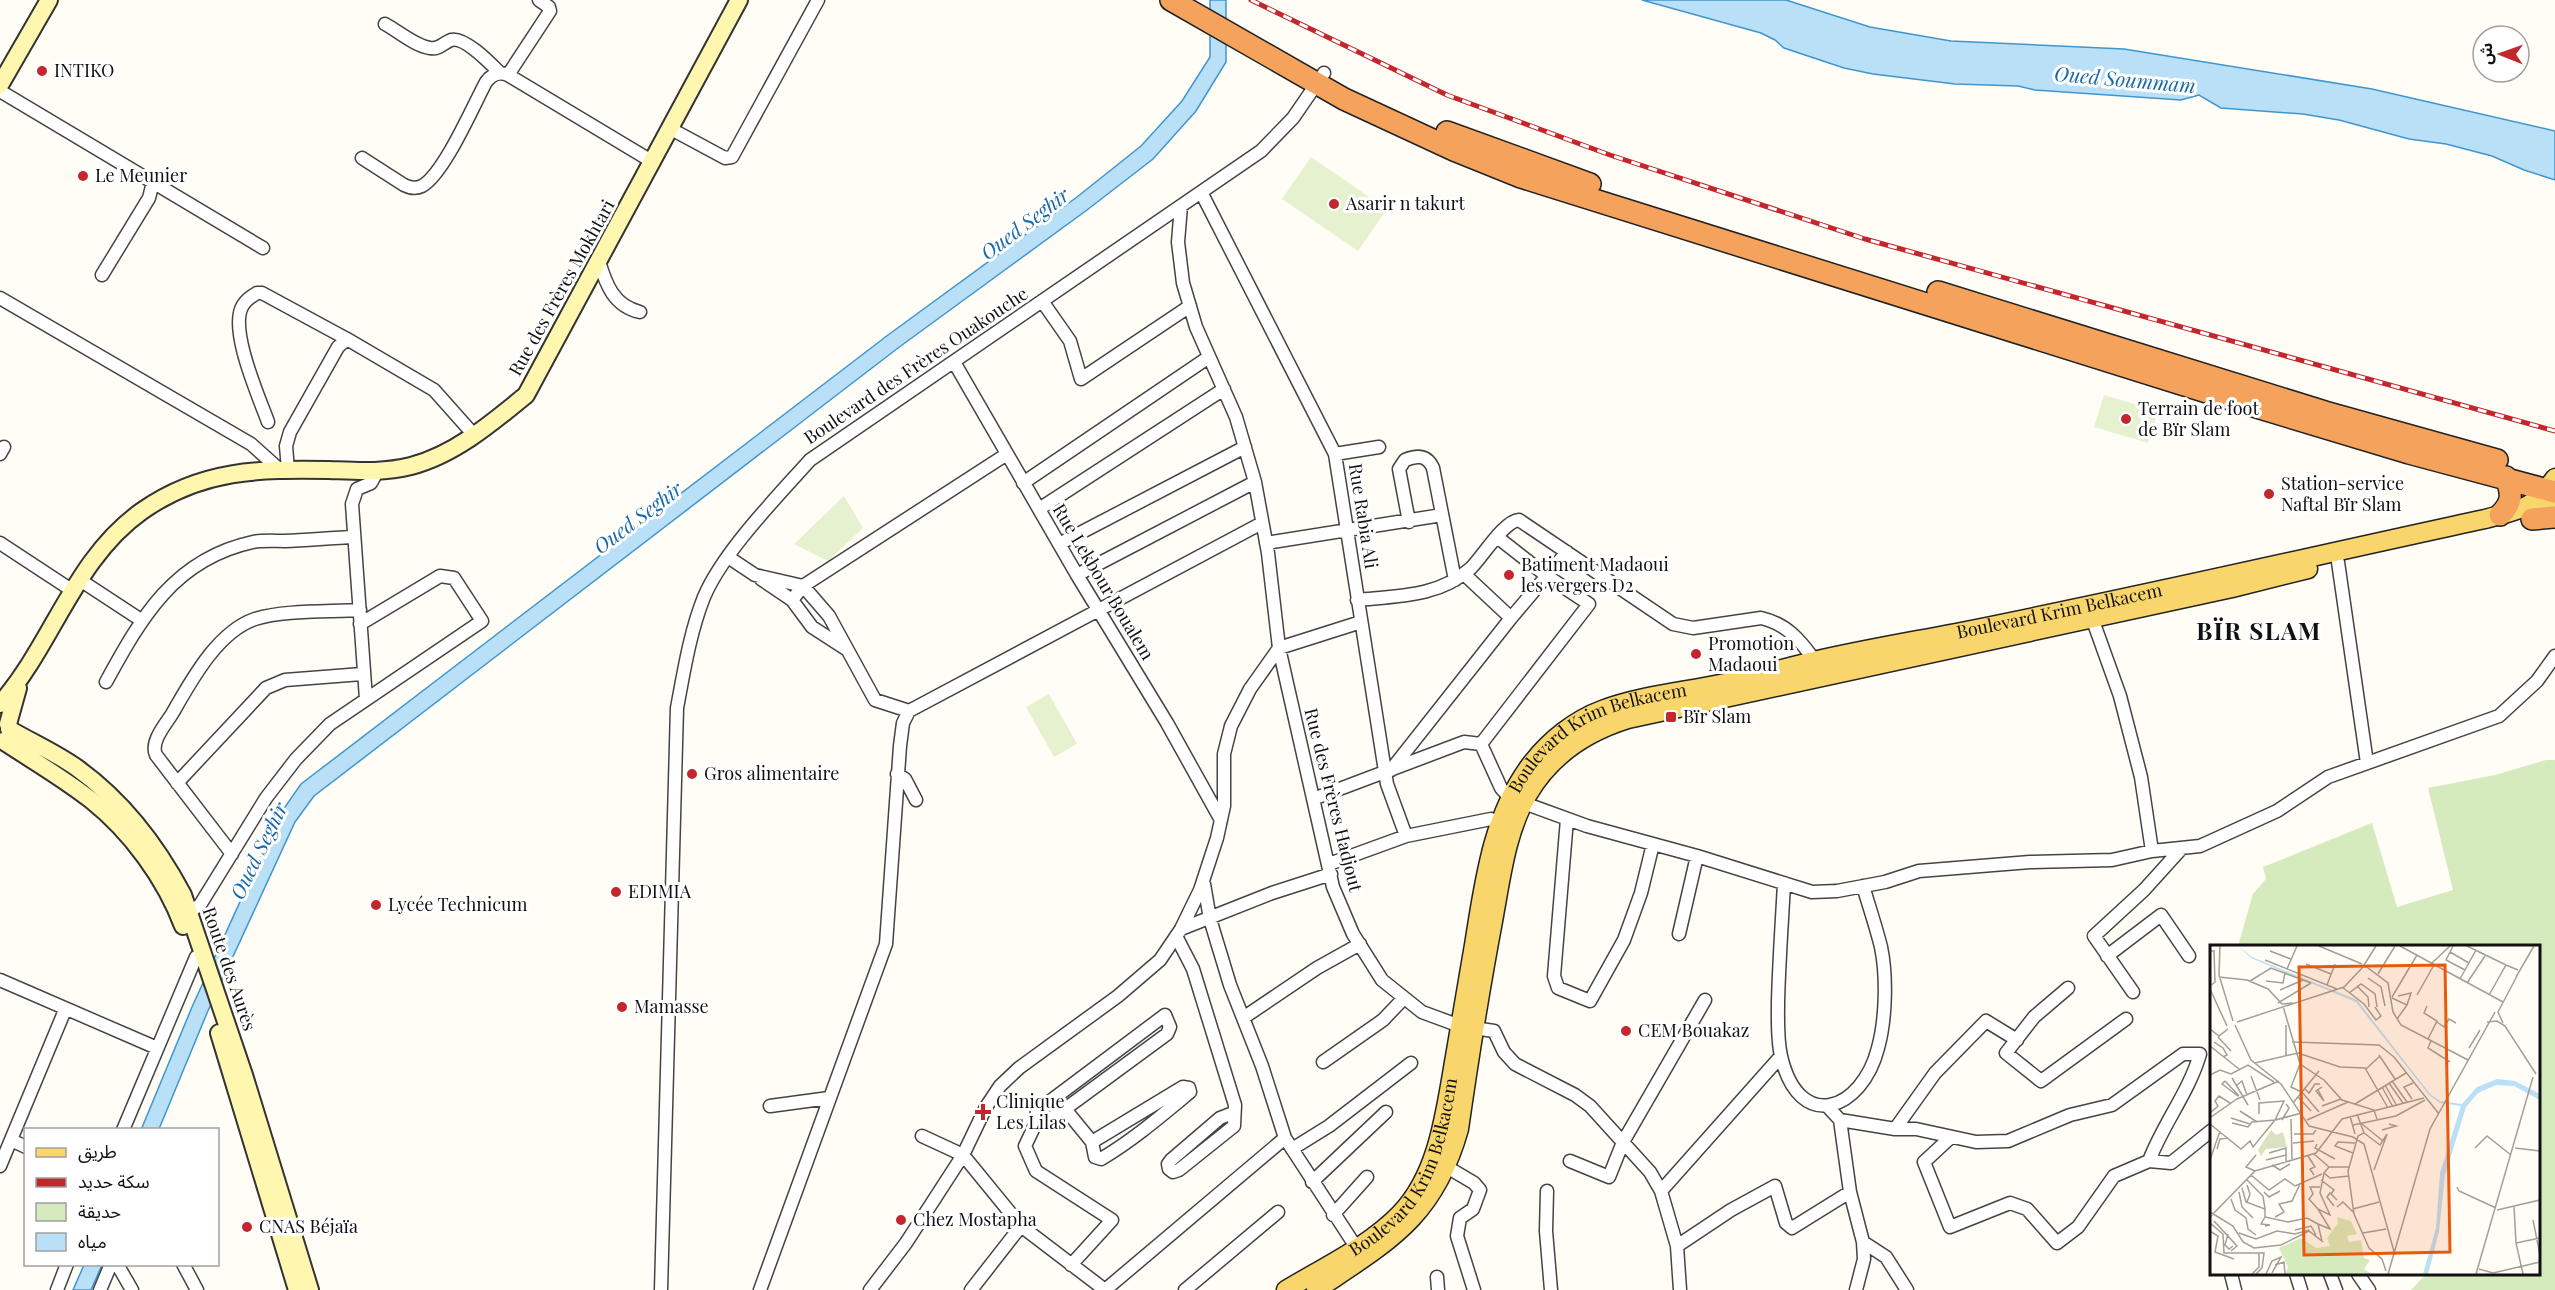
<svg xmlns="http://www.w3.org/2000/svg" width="2555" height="1290" font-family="'Playfair Display','Noto Sans Arabic',serif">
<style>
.green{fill:#d5ebbd}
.pitch{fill:#e6f2cf}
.water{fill:#b9e0f7;stroke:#3f96cf;stroke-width:1.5}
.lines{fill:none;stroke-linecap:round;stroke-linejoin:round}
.street-casing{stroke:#444;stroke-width:15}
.secondary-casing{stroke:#333;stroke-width:20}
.primary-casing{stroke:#222;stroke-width:21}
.highway-casing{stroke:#222;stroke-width:24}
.street{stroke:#fff;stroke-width:12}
.secondary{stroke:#fff6b0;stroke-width:16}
.primary{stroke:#f9d66b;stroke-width:18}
.highway{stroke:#f5a25d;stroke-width:21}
.rail-casing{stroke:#c4262e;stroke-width:5}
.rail{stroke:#fff;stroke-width:3;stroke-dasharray:9;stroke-linecap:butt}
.poi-dot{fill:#c4262e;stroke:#fff;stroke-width:2}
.labels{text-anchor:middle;stroke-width:6;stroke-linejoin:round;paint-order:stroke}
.poi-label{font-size:18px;fill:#111;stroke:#fff;text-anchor:start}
.street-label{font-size:18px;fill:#111;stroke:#fff}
.water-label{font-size:20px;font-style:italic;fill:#1768a6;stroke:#fff}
.district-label{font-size:24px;font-weight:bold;letter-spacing:1.5px;fill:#111;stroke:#fff}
.inset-road{fill:none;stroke:#a09f9a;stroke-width:1.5}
.view{fill:#e8590c;fill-opacity:0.15;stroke:#e8590c;stroke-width:3}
.inset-edge{fill:none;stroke:#111;stroke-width:3}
</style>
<rect width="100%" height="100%" fill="#fffdf5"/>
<!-- green -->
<path class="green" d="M 2546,760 L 2555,760 L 2555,1290 L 2411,1290 L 2426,1274 L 2538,1274 L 2538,946 L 2238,946 L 2253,894 L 2266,879 L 2263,867 L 2372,823 L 2397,907 L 2453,890 L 2428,788 L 2495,775 Z"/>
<!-- pitch -->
<path class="pitch" d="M 1311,157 L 1387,209 L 1358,251 L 1282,199 Z
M 2104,395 L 2158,411 L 2148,443 L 2094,427 Z
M 844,496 L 863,528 L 828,561 L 794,544 Z
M 1049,694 L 1077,744 L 1054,757 L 1026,707 Z"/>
<!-- water -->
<path class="water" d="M 1210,0 L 1226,0 L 1226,62 L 1196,111 L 1153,159 L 1087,210 L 898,348 L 314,796 L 295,822 L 207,1013 L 159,1129 L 141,1130 L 192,1007 L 280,814 L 301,784 L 888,335 L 1077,197 L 1141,146 L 1182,101 L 1210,57 Z
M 1642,0 L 1786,0 L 1870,27 L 1951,41 L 2124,49 L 2372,89 L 2555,131 L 2555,180 L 2524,170 L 2492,156 L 2446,144 L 2409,139 L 2339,120 L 2303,114 L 2221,108 L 2199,95 L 2181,100 L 2035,90 L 2018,86 L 1955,84 L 1873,74 L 1844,68 L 1784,48 L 1775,40 L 1761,33 Z
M 84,1265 L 102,1265 L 91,1290 L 73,1290 Z"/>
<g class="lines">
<!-- street casing -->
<g class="street-casing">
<path id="street" d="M 385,24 C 398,31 415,46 430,48 C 439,50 443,43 451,40 C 464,36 491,64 500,73
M 508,75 L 550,11 L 549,7 L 539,0
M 0,91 L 263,248
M 671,129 L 725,158 L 732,157 L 818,0
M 362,158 L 404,185 C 410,188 416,189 422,186 C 444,174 473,106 486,82 C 492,74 499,71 508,75 L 653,162
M 1201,192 L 1335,454 L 1387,784 L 1406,836
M 1181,206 L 1178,242 L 1183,283 L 1196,327 L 1236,417 L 1255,482 L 1268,553 L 1279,648 L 1333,887 L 1353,934 L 1382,980 L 1422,1012 L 1460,1026 L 1494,1031 L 1504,1052 L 1515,1064 L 1575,1095 L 1590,1106 L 1650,1172 L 1661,1191 L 1677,1246 L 1680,1290
M 599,261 C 606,285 614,306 640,312
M 102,275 L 149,198 L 153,182
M 0,298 L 251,444 L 280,470
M 1042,301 L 1070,341 L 1081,379 L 1190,306
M 954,362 L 1077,575 L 1167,723 L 1221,820
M 268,422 C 259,397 228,328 243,305 C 246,300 252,296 257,293 L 262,293 L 347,339
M 0,454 L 4,447
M 1335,454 L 1379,447
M 288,470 L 286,446 L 290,432 L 338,347 L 347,339 L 434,390 L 474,435
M 1023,483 L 1209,357
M 1039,509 L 1224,389
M 1409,522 L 1399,469 L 1405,460 C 1417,455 1427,455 1433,468 L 1455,580
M 0,543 L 73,591
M 1266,543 L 1442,515
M 1059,544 L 1245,447
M 728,557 L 755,575 L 803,586 L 829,616 L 875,700 L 909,711
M 2338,562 L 2367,763
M 1464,574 L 1511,618
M 1077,575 L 1255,482
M 761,579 L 792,600 L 812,627 L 846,649
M 80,580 L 141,620
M 792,600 L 803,586 L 1007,454
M 1357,600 C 1398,596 1439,597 1471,568 C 1483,556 1504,521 1519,520 L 1673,624 L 1693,628 L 1761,618 C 1787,624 1800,640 1815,661
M 2092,618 L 2120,696 L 2141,777 L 2152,851
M 106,682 C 141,618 174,559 253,542 C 263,540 274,541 285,541 C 308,540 331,538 354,537
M 366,699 L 352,504 L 357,489 L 371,483 L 377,472
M 1481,744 L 1589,604 L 1547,576 L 1497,537
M 1391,770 L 1511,618 L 1567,552
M 897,774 L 905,779 L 916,800
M 177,783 L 266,688 L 285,680 L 362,674
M 1313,799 L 1464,742 L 1481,744 L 1501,788 L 1510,798 L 1587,826 L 1697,856 L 1812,892 L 1837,891 L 1885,882 L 1919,871 L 2030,862 L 2112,860 L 2152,851 L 2200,846 L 2277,811 L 2328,777 L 2499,716 L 2537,681 L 2555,656
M 1567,819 L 1554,976 L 1558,988 L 1590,1001 L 1624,940 L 1641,893 L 1653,844
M 232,854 L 156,755 C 150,742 165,725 172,714 C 191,681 217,632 255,619 C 283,610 330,612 360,610
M 1329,864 L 1406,836 L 1491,819
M 1784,883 C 1782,922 1779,962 1778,1002 C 1778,1019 1777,1039 1781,1056 C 1799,1134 1862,1111 1878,1048 C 1886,1019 1887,976 1881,947 C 1876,927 1869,906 1863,886
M 1204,884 L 1210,919 L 1230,985 L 1262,1066 L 1285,1138 L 1356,1247
M 183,916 L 200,905 L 266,798 L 296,759 L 330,724 L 482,621 L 454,578 L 440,576 L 360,624
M 1181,929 L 1272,893 L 1331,874
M 1679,934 L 1697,856
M 1176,936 L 1193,969 L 1235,1105 L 1234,1126 L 1179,1170 L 1173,1172 L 1169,1169 L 1168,1164 L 1171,1160 L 1220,1118 L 1233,1113
M 2107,956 L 2161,915 L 2189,956
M 0,980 L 157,1048
M 2068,988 L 2034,1017 L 2006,1053 L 2041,1081 L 2126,1019
M 2133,992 L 2094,936 L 2144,890 L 2182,848
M 1243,1018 L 1317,968 L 1360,944
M 1323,1062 L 1383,1020 L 1404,998
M 770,1106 L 829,1098
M 1828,1107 L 1840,1120 L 1895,1129 L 1916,1129 L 1976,1142 L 2008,1141 L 2070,1115 L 2112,1105 L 2183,1054 L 2200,1054 C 2189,1092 2163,1124 2149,1161 L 2171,1163 L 2212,1130
M 1065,1109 L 1092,1142 L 1095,1157 L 1101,1159 C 1133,1140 1161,1116 1190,1092 L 1189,1088 L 1183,1087 L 1092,1142
M 1840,1120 L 1850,1192 L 1863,1242 L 1886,1257 L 1907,1290
M 1035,1125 L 1048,1120 L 1065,1109 L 1167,1034 L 1170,1027 L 1165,1015 L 1037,1111 L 1035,1125 L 1025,1146 L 1036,1171 L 1112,1220 L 1071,1265
M 1895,1129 L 1935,1073 L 1986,1021 L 2017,1040
M 123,1130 L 196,957
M 922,1136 L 963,1155 L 1021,1226 L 1105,1290
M 1951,1137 L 1924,1162 L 1950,1227 L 2010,1203 L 2027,1209 L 2057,1243 L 2078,1227 L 2114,1176 L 2149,1161
M 11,1140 L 26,1147
M 1292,1149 L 1329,1126 L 1411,1063
M 1570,1161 L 1609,1177 L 1623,1142 L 1705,1000
M 0,1166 L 65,1010
M 1447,1167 L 1474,1183 L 1480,1190 L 1473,1209 L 1460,1218 L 1457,1236 L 1474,1290
M 1312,1182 L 1386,1112
M 1547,1191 L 1546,1231 L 1551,1290
M 1661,1191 L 1781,1056
M 1333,1215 L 1367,1177
M 1677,1246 L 1731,1210 L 1775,1186 L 1786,1223 L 1792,1228 L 1850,1192
M 117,1264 L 132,1290
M 183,1264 L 197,1290
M 2231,1274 L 2235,1290
M 2296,1274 L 2301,1290
M 2330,1274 L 2336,1290
M 2358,1274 L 2369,1290
M 1437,1277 L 1438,1290
M 57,1290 L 67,1264
M 100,1290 L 111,1264
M 661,1290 L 677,708 C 684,671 690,632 704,597 C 723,552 777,497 810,460 L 1261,151 L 1293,118 L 1324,73
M 760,1290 L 886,944 L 900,746 L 903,723 L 909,711 L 1262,523
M 870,1290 L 906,1243 L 963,1155 L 986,1107 L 1000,1086 L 1019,1068 L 1118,996 L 1160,960 L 1181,929 L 1200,890 L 1217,838 L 1224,806 L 1224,754 L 1231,726 L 1250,689 L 1279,648 L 1361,622
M 971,1290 L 1021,1226
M 1105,1290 L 1285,1138
M 1185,1290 L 1278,1212
M 1856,1290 L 1864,1259 L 1863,1242"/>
</g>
<!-- secondary casing -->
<g class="secondary-casing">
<path id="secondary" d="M 0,85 L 49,0
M 0,704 C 53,644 74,559 142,511 C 202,469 259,469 329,470 C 357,471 383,473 411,466 C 454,455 492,423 526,395 L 739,0
M 8,724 L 18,688
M 9,729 C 31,742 56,753 77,768 C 123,801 157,846 183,895 L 244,1075 L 310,1290
M 3,741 C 32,760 63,778 91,800 C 131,832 165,878 183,926
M 219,1033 L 297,1290"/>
</g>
<!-- primary casing -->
<g class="primary-casing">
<g id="primary">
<path d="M 2531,519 L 2555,504"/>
<path id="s1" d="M 1286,1290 C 1324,1267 1369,1246 1400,1214 C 1434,1179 1443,1127 1451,1080 C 1459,1035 1466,990 1474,945 C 1484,883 1492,815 1532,763 C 1550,740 1575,720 1602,710 C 1639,696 1681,692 1720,684 C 1752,678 1783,668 1814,661 C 1861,650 1909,642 1956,633 C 2133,598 2309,557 2485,519 C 2521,509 2532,510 2555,478"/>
<path d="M 1316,1290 C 1389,1241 1434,1218 1459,1129 C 1469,1059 1480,990 1493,921 C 1501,878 1506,832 1528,794 C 1551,755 1586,732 1628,719 L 2232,588 L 2308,569"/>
</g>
</g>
<!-- highway casing -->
<g class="highway-casing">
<path id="highway" d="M 1171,0 L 1344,99 L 1454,150 L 1521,177 L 2210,393 L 2409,453 L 2555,492
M 1447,132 L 1590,184
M 1938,292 L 2325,412 L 2497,460
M 2500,515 C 2513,502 2512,494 2506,477
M 2532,519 L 2555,517"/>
</g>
<!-- street -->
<use href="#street" class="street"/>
<!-- secondary -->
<use href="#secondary" class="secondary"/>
<!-- primary -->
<use href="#primary" class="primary"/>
<!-- highway -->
<use href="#highway" class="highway"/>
<!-- rail casing -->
<g class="rail-casing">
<path id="rail" d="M 1251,0 L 1447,95 L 1610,155 L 1865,239 L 2555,431"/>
</g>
<!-- rail -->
<use href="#rail" class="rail"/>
</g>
<!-- markers -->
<g class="poi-dot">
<circle cx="42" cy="71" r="6"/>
<circle cx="83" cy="176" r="6"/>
<circle cx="1334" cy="204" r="6"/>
<circle cx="2126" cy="419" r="6"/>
<circle cx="2269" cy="494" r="6"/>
<circle cx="1509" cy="575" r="6"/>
<circle cx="1696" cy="654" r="6"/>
<rect x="1665" y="711" width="12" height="12" rx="3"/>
<circle cx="692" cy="774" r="6"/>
<circle cx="616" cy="892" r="6"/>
<circle cx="376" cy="905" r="6"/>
<circle cx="622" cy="1007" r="6"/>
<circle cx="1626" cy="1031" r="6"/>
<path d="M980 1103h6v6h6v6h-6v6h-6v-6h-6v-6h6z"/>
<circle cx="901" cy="1220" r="6"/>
<circle cx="247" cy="1227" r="6"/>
</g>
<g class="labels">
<!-- poi labels -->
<g class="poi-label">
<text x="54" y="77">INTIKO</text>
<text x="95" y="182">Le Meunier</text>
<text x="1346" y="210">Asarir n takurt</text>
<text x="2138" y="415">Terrain de foot<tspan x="2138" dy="21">de Bïr Slam</tspan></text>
<text x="2281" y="490">Station-service<tspan x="2281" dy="21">Naftal Bïr Slam</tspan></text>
<text x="1521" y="571">Batiment Madaoui<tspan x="1521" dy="21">les vergers D2</tspan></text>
<text x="1708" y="650">Promotion<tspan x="1708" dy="21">Madaoui</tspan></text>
<text x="1683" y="723">Bïr Slam</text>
<text x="704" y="780">Gros alimentaire</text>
<text x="628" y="898">EDIMIA</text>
<text x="388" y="911">Lycée Technicum</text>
<text x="634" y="1013">Mamasse</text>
<text x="1638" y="1037">CEM Bouakaz</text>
<text x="996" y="1108">Clinique<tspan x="996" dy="21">Les Lilas</tspan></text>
<text x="913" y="1226">Chez Mostapha</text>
<text x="259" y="1233">CNAS Béjaïa</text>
</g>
<!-- street labels -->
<g class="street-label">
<text transform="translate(562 288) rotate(-61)" y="6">Rue des Frères Mokhtari</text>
<text transform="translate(916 366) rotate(-34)" y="6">Boulevard des Frères Ouakouche</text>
<text transform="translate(1363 516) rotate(81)" y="6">Rue Rabia Ali</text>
<text transform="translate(1103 582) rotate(59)" y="6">Rue Lekbour Boualem</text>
<text dy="6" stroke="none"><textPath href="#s1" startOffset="1170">Boulevard Krim Belkacem</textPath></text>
<text dy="6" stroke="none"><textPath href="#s1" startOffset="684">Boulevard Krim Belkacem</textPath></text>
<text transform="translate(1333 800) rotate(76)" y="6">Rue des Frères Hadjout</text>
<text transform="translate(229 969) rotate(71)" y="6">Route des Aurès</text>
<text dy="6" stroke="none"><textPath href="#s1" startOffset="180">Boulevard Krim Belkacem</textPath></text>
</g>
<!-- water labels -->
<g class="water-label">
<text transform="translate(2125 80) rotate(5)" y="7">Oued Soummam</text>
<text transform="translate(1025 224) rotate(-37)" y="7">Oued Seghir</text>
<text transform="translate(638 518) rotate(-37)" y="7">Oued Seghir</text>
<text transform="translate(259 851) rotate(-64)" y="7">Oued Seghir</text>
</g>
<!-- district labels -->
<g class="district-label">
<text x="2259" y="640">BÏR SLAM</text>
</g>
</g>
<!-- overview -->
<g transform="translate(2210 945)">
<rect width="330" height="330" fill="#fffdf5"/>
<path d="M 127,272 L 141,276 L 147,289 L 137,291 L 139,297 L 151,295 L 154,313 L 160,315 L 154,324 L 161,329 L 75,329 L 78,322 L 69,303 L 91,293 L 106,303 L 120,301 L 117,293 L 128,278 Z" fill="#d5ebbd"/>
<path d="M 61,185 L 66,190 L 73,187 L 77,202 L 56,204 L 51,211 L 48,205 Z" fill="#d9e3c4"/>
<path d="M 28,1 L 42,12 L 147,55 L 220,149 L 230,156 L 252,159 L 267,142 L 287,134 L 305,136 L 330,149 L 330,155 L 304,141 L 286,140 L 268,148 L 256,162 L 235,230 L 229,287 L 218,329 L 213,329 L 226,283 L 230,228 L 251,161 L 230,158 L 219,150 L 146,57 L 41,13 Z" fill="#b9e0f7"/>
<path class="inset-road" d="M 10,1 L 9,30 L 23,76M 109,1 L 152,19M 190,1 L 293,57M 243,1 L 236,15 L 255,25M 257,1 L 296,20M 0,6 L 4,6 L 5,37 L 0,41M 60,6 L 81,14M 240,7 L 259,18M 55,15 L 127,44M 222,18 L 240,1M 96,19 L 121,29M 154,20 L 178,38 L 183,67 L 191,80 L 258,115M 154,20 L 166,1M 77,24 L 87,1M 168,29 L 185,1M 9,32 L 37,35 L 58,44 L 72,59 L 83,58M 306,32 L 324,1M 158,33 L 171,42 L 175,61M 250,34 L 266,5M 40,36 L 61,23 L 101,38M 56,36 L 73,38 L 75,28M 257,38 L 275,11M 117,40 L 125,19M 147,41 L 158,52 L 159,62M 132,42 L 154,59 L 166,75 L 171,71 L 165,62M 0,44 L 17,81M 70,45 L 93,35M 139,48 L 151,39 L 165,49 L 167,62M 207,50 L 224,20M 279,50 L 296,20 L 308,25M 188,51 L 201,48 L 197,60M 182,52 L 207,10M 182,53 L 197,60 L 187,74M 68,58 L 101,38M 73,61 L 90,119 L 114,135 L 132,155 L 164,165 L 167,174M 217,61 L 214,68 L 227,76 L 218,94M 27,77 L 134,42 L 153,22M 227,77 L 234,82 L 239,74 L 246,78M 277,77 L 287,76 L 295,81 L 326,129M 293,78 L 288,67 L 307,31M 25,80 L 41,115 L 71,139 L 99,181 L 143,192 L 154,199 L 185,310M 76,80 L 76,111M 0,84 L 9,91 L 18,84M 8,92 L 21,106M 221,96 L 218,103 L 240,117M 4,97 L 13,103 L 17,110 L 13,112M 82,97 L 169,100 L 184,112 L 229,169M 0,101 L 29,124M 259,103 L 270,85M 169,110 L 185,134M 45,118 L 88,108 L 130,122 L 155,123 L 178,163M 90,119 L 81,142 L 92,147 L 109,167M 156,124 L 170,111M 0,130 L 10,125 L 21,129 L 38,120 L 64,137M 41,131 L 50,155M 22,133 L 38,160M 15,136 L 12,139 L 28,151M 15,136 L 29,151M 182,136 L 197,157M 179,138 L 193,158M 27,140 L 32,136 L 37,150M 175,140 L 187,161M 172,142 L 183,162M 94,143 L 99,148 L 105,139 L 110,139M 108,145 L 114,156 L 106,146 L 112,142M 88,152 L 101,166M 202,154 L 194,142 L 203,138M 83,158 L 109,126M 145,159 L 196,128M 112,161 L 131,154M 30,166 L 47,177M 0,168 L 8,161 L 5,156 L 9,151 L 20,158M 147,169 L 154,188 L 148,191 L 138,226 L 144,269 L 159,303 L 172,314 L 176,326M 140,171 L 145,189M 1,172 L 27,154 L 69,136M 21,173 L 40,179M 81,174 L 82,214M 72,175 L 79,163 L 76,159M 97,175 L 138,157M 22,178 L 38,182 L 42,177 L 65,175 L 74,156 L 49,158 L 49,169M 0,179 L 31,204 L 40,196 L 43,202 L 65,175 L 92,168M 152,179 L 173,196M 143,180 L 186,171 L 215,155M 172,185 L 186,181 L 179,179M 154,188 L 170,200 L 177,189M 84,189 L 103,189 L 106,185M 83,198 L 104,196M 107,199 L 105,203 L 125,214M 265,203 L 277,191 L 301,210M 305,203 L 330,206M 7,204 L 10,194 L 18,193M 59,208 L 76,203 L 76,217M 143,208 L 125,201 L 128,197 L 145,198M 104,209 L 119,222M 98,211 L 105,222 L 100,224 L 104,230M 0,215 L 10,186M 56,215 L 76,210M 62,220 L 70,225 L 80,219M 164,225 L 177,189M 45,226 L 36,222 L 46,210M 41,230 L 59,245 L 75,234 L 85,241 L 112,229M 139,231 L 120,233 L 114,228 L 119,222 L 139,222M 37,235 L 53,251 L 55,264M 111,235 L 124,245 L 121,249M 247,242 L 249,246 L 286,263M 32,243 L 36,257 L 55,264 L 55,272 L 78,277 L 97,273 L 108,279M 29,247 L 32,262 L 43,273M 54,247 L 59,252 L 70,246M 21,254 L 25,265 L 36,273 L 38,284 L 46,290M 37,257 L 40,249 L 37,240M 124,261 L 117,252 L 120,248 L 127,255M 304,261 L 306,298 L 313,329M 127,262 L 133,257 L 143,267M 108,264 L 99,254 L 103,249 L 100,242 L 110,242M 143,264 L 169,257M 287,265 L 330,255M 0,267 L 23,281 L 33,297 L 44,303 L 71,300 L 99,286 L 112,296 L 108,279 L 120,284 L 108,264 L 120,270 L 110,248 L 114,228M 0,272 L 45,226 L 106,208 L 132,174 L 214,153M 55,272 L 51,279 L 60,280 L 55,281M 65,272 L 74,267 L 69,259 L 82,256 L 90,239M 323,275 L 330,310M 4,276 L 27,301 L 21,306M 0,278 L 13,289 L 14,308 L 54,308 L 52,323 L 46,329M 85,285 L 101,281 L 106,290M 0,286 L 8,291 L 5,307 L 24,314M 29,288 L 46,294 L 67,286 L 85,289 L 99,285M 153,288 L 176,284M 18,289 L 15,300 L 19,304 L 23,301M 306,298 L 330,293M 65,320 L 74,317 L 75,329M 269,324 L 283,328 L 330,317M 42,329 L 49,322 L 49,308M 56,329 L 62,316 L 71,312 L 62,328M 178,329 L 220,184 L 285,67M 266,329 L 323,132"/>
<path class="view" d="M 235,20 L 240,307 L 94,310 L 89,22 Z"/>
<rect width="330" height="330" class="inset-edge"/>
</g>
<!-- legend -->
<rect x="24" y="1128" width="195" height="138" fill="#ffffff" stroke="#a0a0a0" stroke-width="1.5"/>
<rect x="36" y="1148" width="30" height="9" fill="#f9d66b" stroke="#a0a0a0" stroke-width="1.5"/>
<text x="78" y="1158" font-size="18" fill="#111111">طريق</text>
<rect x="36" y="1178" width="30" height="9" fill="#c4262e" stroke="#a0a0a0" stroke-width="1.5"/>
<text x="78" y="1188" font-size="18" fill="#111111">سكة حديد</text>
<rect x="36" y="1203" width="30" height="18" fill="#d5ebbd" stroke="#a0a0a0" stroke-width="1.5"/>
<text x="78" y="1218" font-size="18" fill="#111111">حديقة</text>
<rect x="36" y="1233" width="30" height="18" fill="#b9e0f7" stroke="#a0a0a0" stroke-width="1.5"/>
<text x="78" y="1248" font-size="18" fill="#111111">مياه</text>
<!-- north arrow -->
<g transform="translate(2501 54) rotate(271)"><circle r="28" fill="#ffffff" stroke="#a0a0a0" stroke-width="1.5"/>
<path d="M0-4.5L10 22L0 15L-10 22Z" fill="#c4262e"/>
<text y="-9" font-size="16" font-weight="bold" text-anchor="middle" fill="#111111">ش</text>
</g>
</svg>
